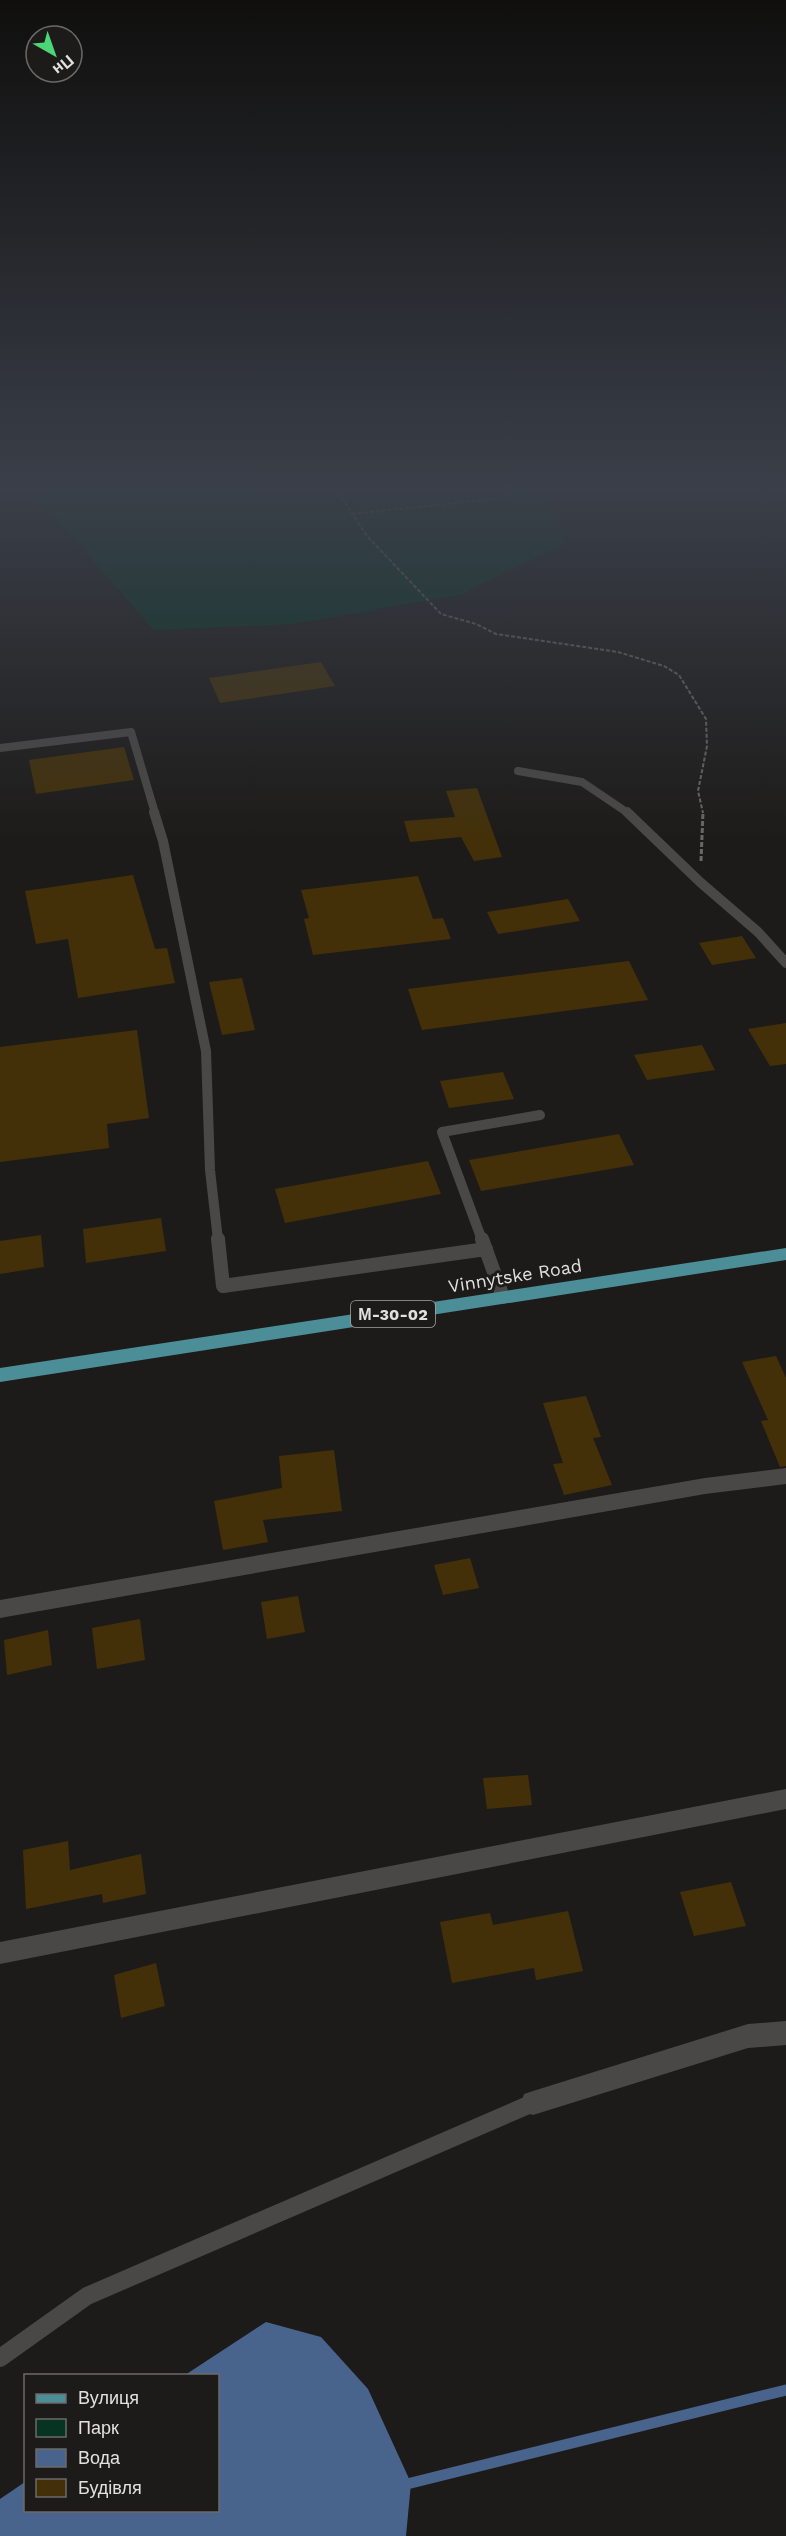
<svg xmlns="http://www.w3.org/2000/svg" width="786" height="2536" font-family="'Work Sans',sans-serif">
<style>
.green{fill:#073322}
.water{fill:#48648d}
.lines{fill:none;stroke-linecap:round;stroke-linejoin:round}
.stream{stroke:#48648d;stroke-width:11}
.building{fill:#433009}
.path-far1{stroke:#6a6866;stroke-width:2;stroke-dasharray:4 2;stroke-linecap:butt}
.path{stroke:#6a6866;stroke-width:3;stroke-dasharray:5 2;stroke-linecap:butt}
.service-far3{stroke:#4a4846;stroke-width:8}
.service-far2{stroke:#4a4846;stroke-width:10}
.service-far1{stroke:#4a4846;stroke-width:14}
.service{stroke:#4a4846;stroke-width:18}
.minor{fill:#4a4846;fill-rule:evenodd}
.primary{fill:#4b8e98;fill-rule:evenodd}
.labels{text-anchor:middle;stroke-width:6;stroke-linejoin:round;paint-order:stroke}
.shield{fill:#1d1b19;stroke:#a7a6a4;stroke-width:1.5}
.shield-label{font-size:16px;font-weight:bold;fill:#e2e1df}
.street-label{font-size:18px;fill:#e2e1df;stroke:#1d1b19}
</style>
<rect width="100%" height="100%" fill="#1d1b19"/>
<!-- green -->
<path class="green" d="M 28,487 L 537,487 L 567,542 L 460,595 L 292,624 L 154,630 Z"/>
<!-- water -->
<path class="water" d="M 266,2322 L 321,2337 L 368,2389 L 411,2483 L 406,2536 L 0,2536 L 0,2499 L 25,2482 L 26,2510 L 218,2510 L 218,2376 L 185,2375 Z"/>
<g class="lines">
<!-- stream -->
<path class="stream" d="M 411,2483 L 786,2390"/>
</g>
<!-- building -->
<path class="building" d="M 321,662 L 335,686 L 220,703 L 209,678 Z
M 124,747 L 134,780 L 36,794 L 29,760 Z
M 477,788 L 502,857 L 474,861 L 461,837 L 410,842 L 404,821 L 455,817 L 446,791 Z
M 133,875 L 155,949 L 167,948 L 175,983 L 78,998 L 68,939 L 36,944 L 25,891 Z
M 418,876 L 433,919 L 443,918 L 451,939 L 313,955 L 304,919 L 309,918 L 301,890 Z
M 568,899 L 580,921 L 498,934 L 487,912 Z
M 742,936 L 756,958 L 712,965 L 699,943 Z
M 629,961 L 648,1000 L 422,1030 L 408,989 Z
M 242,978 L 255,1030 L 222,1035 L 209,982 Z
M 786,1023 L 786,1064 L 770,1066 L 748,1029 Z
M 137,1030 L 149,1118 L 107,1124 L 109,1148 L 0,1162 L 0,1047 Z
M 702,1045 L 715,1070 L 647,1080 L 634,1055 Z
M 503,1072 L 514,1099 L 449,1108 L 440,1081 Z
M 619,1134 L 634,1165 L 481,1191 L 469,1160 Z
M 428,1161 L 441,1194 L 285,1223 L 275,1189 Z
M 161,1218 L 166,1251 L 86,1263 L 83,1229 Z
M 41,1235 L 44,1267 L 0,1274 L 0,1241 Z
M 776,1356 L 786,1378 L 786,1466 L 780,1467 L 761,1421 L 768,1420 L 742,1362 Z
M 586,1396 L 601,1437 L 593,1438 L 612,1485 L 564,1495 L 553,1464 L 563,1463 L 543,1403 Z
M 334,1450 L 342,1511 L 263,1520 L 268,1542 L 223,1550 L 214,1501 L 282,1488 L 279,1456 Z
M 470,1558 L 479,1588 L 443,1595 L 434,1565 Z
M 298,1596 L 305,1632 L 267,1639 L 261,1602 Z
M 140,1619 L 145,1660 L 97,1669 L 92,1628 Z
M 48,1630 L 52,1665 L 7,1675 L 4,1640 Z
M 528,1775 L 532,1805 L 487,1809 L 483,1778 Z
M 68,1841 L 70,1870 L 141,1854 L 146,1894 L 103,1903 L 102,1894 L 26,1909 L 23,1850 Z
M 731,1882 L 746,1926 L 694,1936 L 680,1892 Z
M 568,1911 L 583,1971 L 536,1980 L 534,1968 L 452,1983 L 440,1922 L 490,1913 L 493,1925 Z
M 156,1963 L 165,2006 L 121,2018 L 114,1975 Z"/>
<g class="lines">
<!-- path-far1 -->
<path class="path-far1" d="M 335,487 L 367,536 L 441,614 L 476,624 L 496,634 L 618,652 L 664,666 L 679,675 L 706,719 L 707,746 L 698,791 L 703,813
M 352,514 L 494,499 L 508,496 L 510,487"/>
<!-- path -->
<path class="path" d="M 701,861 L 703,812"/>
<!-- service-far3 -->
<path class="service-far3" d="M 0,748 L 131,732 L 155,813
M 518,771 L 582,782 L 628,813"/>
<!-- service-far2 -->
<path class="service-far2" d="M 154,812 L 163,841 L 206,1051 L 210,1170 L 218,1240
M 627,812 L 700,882 L 758,932 L 786,963
M 482,1240 L 442,1132 L 540,1115"/>
<!-- service-far1 -->
<path class="service-far1" d="M 218,1239 L 223,1286 L 486,1249
M 482,1239 L 503,1297"/>
<!-- service -->
<path class="service" d="M 0,2358 L 87,2296 L 533,2103"/>
<!-- minor -->
<path class="minor" d="M 786,1468 L 786,1484 L 705,1494 L 0,1618 L 0,1600 L 705,1478 Z
M 786,1789 L 786,1809 L 0,1964 L 0,1942 Z
M 786,2021 L 786,2045 L 748,2048 L 533,2115 L 524,2112 L 521,2103 L 524,2094 L 533,2091 L 748,2024 Z"/>
<!-- primary -->
<path class="primary" d="M 786,1248 L 786,1260 L 0,1382 L 0,1368 Z"/>
</g>
<!-- sky -->
<linearGradient id="sky" x2="0" y2="1"><stop stop-color="#100f0e"/><stop offset="0.58" stop-color="#3a3f49"/><stop offset="1" stop-color="#3a3f49" stop-opacity="0"/></linearGradient>
<rect width="786" height="842" fill="url(#sky)"/>
<g class="labels">
<!-- shield labels -->
<rect class="shield" x="351" y="1301" width="84" height="26" rx="4.5"/>
<g class="shield-label">
<text x="393" y="1320">М-30-02</text>
</g>
<!-- street labels -->
<g class="street-label">
<text transform="translate(515 1276) rotate(-9)" y="6">Vinnytske Road</text>
</g>
</g>
<!-- legend -->
<rect x="24" y="2374" width="195" height="138" fill="#1d1b19" stroke="#6c6a68" stroke-width="1.5"/>
<rect x="36" y="2394" width="30" height="9" fill="#4b8e98" stroke="#6c6a68" stroke-width="1.5"/>
<text x="78" y="2404" font-size="18" fill="#e2e1df">Вулиця</text>
<rect x="36" y="2419" width="30" height="18" fill="#073322" stroke="#6c6a68" stroke-width="1.5"/>
<text x="78" y="2434" font-size="18" fill="#e2e1df">Парк</text>
<rect x="36" y="2449" width="30" height="18" fill="#48648d" stroke="#6c6a68" stroke-width="1.5"/>
<text x="78" y="2464" font-size="18" fill="#e2e1df">Вода</text>
<rect x="36" y="2479" width="30" height="18" fill="#433009" stroke="#6c6a68" stroke-width="1.5"/>
<text x="78" y="2494" font-size="18" fill="#e2e1df">Будівля</text>
<!-- north arrow -->
<g transform="translate(54 54) rotate(140)"><circle r="28" fill="#1d1b19" stroke="#6c6a68" stroke-width="1.5"/>
<path d="M0-4.5L10 22L0 15L-10 22Z" fill="#4bd677"/>
<text y="-9" font-size="16" font-weight="bold" text-anchor="middle" fill="#e2e1df">Пн</text>
</g>
</svg>
